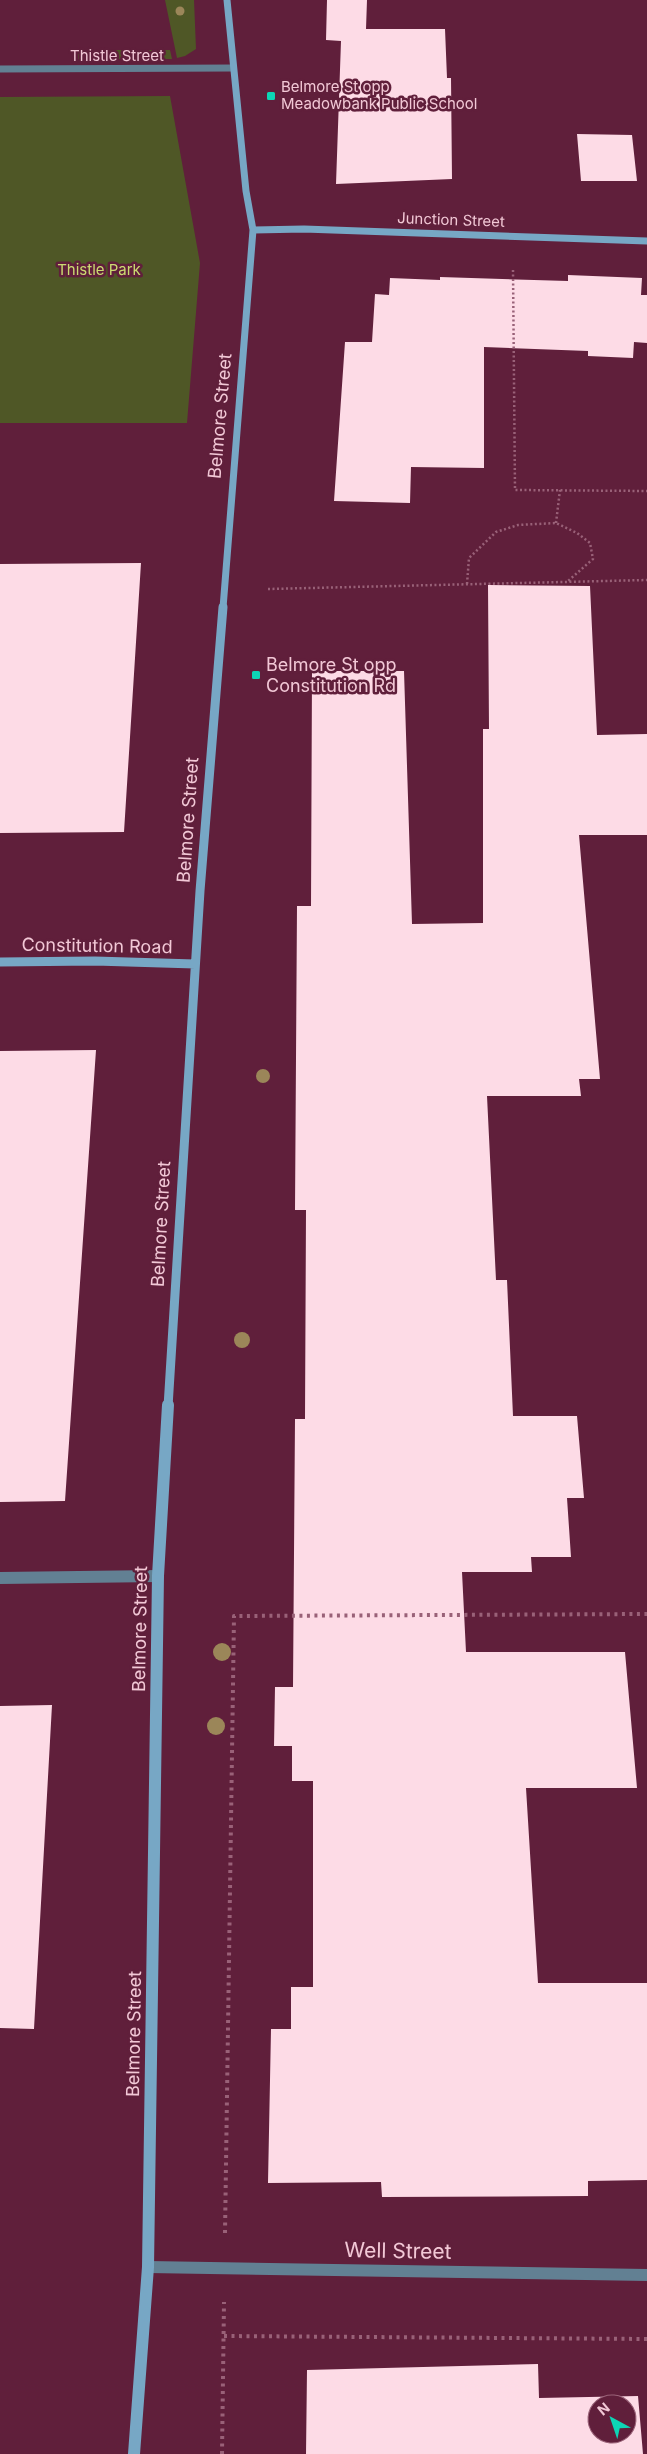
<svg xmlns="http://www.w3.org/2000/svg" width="647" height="2454" font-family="Inter,sans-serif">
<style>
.green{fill:#4f5726}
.building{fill:#fddbe6;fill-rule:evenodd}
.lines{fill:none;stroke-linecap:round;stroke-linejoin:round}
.path-far1{stroke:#996178;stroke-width:2.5;stroke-dasharray:2 2.5;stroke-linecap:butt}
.path{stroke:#996178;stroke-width:4;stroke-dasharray:3 4.5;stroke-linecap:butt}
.street-far1{stroke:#628093;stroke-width:7}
.street{stroke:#628093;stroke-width:12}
.secondary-far2{stroke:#77a7c5;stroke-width:7}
.secondary-far1{stroke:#77a7c5;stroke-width:9}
.secondary{stroke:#77a7c5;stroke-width:12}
.tree{fill:#9b8659}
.poi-dot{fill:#0dd5b5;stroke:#601f3b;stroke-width:2}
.labels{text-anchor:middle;stroke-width:5;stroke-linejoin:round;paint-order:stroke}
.far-street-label{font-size:15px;fill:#f2c8d6;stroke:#601f3b}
.far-poi-label{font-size:15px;fill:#f2c8d6;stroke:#601f3b;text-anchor:start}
.far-park-label{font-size:15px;fill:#cbdb71;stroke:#601f3b}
.street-label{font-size:18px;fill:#f2c8d6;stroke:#601f3b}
.poi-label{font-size:18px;fill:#f2c8d6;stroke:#601f3b;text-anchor:start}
.near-street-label{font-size:21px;fill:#f2c8d6;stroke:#601f3b}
</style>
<rect width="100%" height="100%" fill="#601f3b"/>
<!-- green -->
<path class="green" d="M 165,0 L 194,0 L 196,49 L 185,56 L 177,58 Z
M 73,50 L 170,50 L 172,59 L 72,59 Z
M 170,96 L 200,263 L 187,423 L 0,423 L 0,97 Z"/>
<!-- building -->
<path class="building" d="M 327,0 L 367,0 L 366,29 L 445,29 L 447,78 L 451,78 L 452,179 L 336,184 L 341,41 L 326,40 Z
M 577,134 L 632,135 L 637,181 L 581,181 Z
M 568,275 L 642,278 L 641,295 L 647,295 L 647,343 L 634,342 L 633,358 L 588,356 L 588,351 L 484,347 L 484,468 L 411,467 L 410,503 L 334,501 L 345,342 L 372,342 L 375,294 L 389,295 L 390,278 L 440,280 L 440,277 L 568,281 Z
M 141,563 L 124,832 L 0,833 L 0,564 Z
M 488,585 L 590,586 L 597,735 L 647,734 L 647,835 L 579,835 L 600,1079 L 579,1079 L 581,1096 L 487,1096 L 496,1280 L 507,1280 L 513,1416 L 577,1416 L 584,1498 L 567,1498 L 571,1557 L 531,1557 L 532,1572 L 462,1572 L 466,1652 L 625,1652 L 637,1788 L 526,1788 L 538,1983 L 647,1983 L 647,2180 L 588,2181 L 588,2196 L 382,2197 L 381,2182 L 268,2183 L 271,2029 L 291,2029 L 291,1987 L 313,1987 L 313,1781 L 292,1781 L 292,1746 L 274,1746 L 275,1687 L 293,1687 L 295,1419 L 305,1419 L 306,1210 L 295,1210 L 297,906 L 311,906 L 312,671 L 404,671 L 412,924 L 483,923 L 483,729 L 489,729 Z
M 96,1050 L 65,1501 L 0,1502 L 0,1051 Z
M 52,1705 L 34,2029 L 0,2028 L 0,1706 Z
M 538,2364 L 539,2398 L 638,2396 L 643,2454 L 306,2454 L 307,2370 ZM 597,2404 L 627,2404 L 627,2434 L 597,2434 Z"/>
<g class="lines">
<!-- path-far1 -->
<path class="path-far1" d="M 513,270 L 515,490 L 647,491
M 556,523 L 560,490
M 467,584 L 469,558 L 496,532 L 518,525 L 556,523 L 577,533 L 590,543 L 593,559 L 568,581
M 268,589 L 647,580"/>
<!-- path -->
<path class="path" d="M 225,2233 L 234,1616 L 647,1614
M 224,2336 L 647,2339
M 222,2454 L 224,2302"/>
<!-- street-far1 -->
<path class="street-far1" d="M 0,69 L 233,68"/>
<!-- street -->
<path class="street" d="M 0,1578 L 158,1576
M 148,2267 L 647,2275"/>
<!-- secondary-far2 -->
<path class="secondary-far2" d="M 253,230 L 304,229 L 647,241
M 223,608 L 253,230 L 246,191 L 227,0"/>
<!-- secondary-far1 -->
<path class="secondary-far1" d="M 0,962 L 95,961 L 195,964
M 168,1407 L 200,891 L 223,607"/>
<!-- secondary -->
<path class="secondary" d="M 134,2454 L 148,2267 L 158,1576 L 168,1405"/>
</g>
<!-- trees -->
<g class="tree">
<circle cx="180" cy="11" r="4.5"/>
<circle cx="263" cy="1076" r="7"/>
<circle cx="242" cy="1340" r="8"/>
<circle cx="222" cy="1652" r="9"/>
<circle cx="216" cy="1726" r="9"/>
</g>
<!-- markers -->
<g class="poi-dot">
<rect x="266" y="91" width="10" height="10" rx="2.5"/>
<rect x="251" y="670" width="10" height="10" rx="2.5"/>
</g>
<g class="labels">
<!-- far-street labels -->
<g class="far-street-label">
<text x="117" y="61">Thistle Street</text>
<text transform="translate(451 220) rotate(2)" y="5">Junction Street</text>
</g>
<!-- far-poi labels -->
<g class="far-poi-label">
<text x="281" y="92">Belmore St opp<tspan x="281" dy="17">Meadowbank Public School</tspan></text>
</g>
<!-- far-park labels -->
<g class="far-park-label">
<text x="99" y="275">Thistle Park</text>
</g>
<!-- street labels -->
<g class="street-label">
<text transform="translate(220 416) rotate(-85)" y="6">Belmore Street</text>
<text transform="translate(188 820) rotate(-86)" y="6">Belmore Street</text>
<text transform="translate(97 946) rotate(1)" y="6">Constitution Road</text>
<text transform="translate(161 1224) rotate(-87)" y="6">Belmore Street</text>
<text transform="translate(140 1629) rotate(-89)" y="6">Belmore Street</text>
<text transform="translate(134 2034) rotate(-89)" y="6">Belmore Street</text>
</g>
<!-- poi labels -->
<g class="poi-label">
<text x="266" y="671">Belmore St opp<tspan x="266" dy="21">Constitution Rd</tspan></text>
</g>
<!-- near-street labels -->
<g class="near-street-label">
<text transform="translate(398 2251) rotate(1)" y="7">Well Street</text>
</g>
</g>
<!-- north arrow -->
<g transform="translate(612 2419) rotate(320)"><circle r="24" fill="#601f3b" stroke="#9a6379"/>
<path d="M0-4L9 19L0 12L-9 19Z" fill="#0dd5b5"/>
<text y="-8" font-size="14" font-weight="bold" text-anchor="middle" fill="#f2c8d6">N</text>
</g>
</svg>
